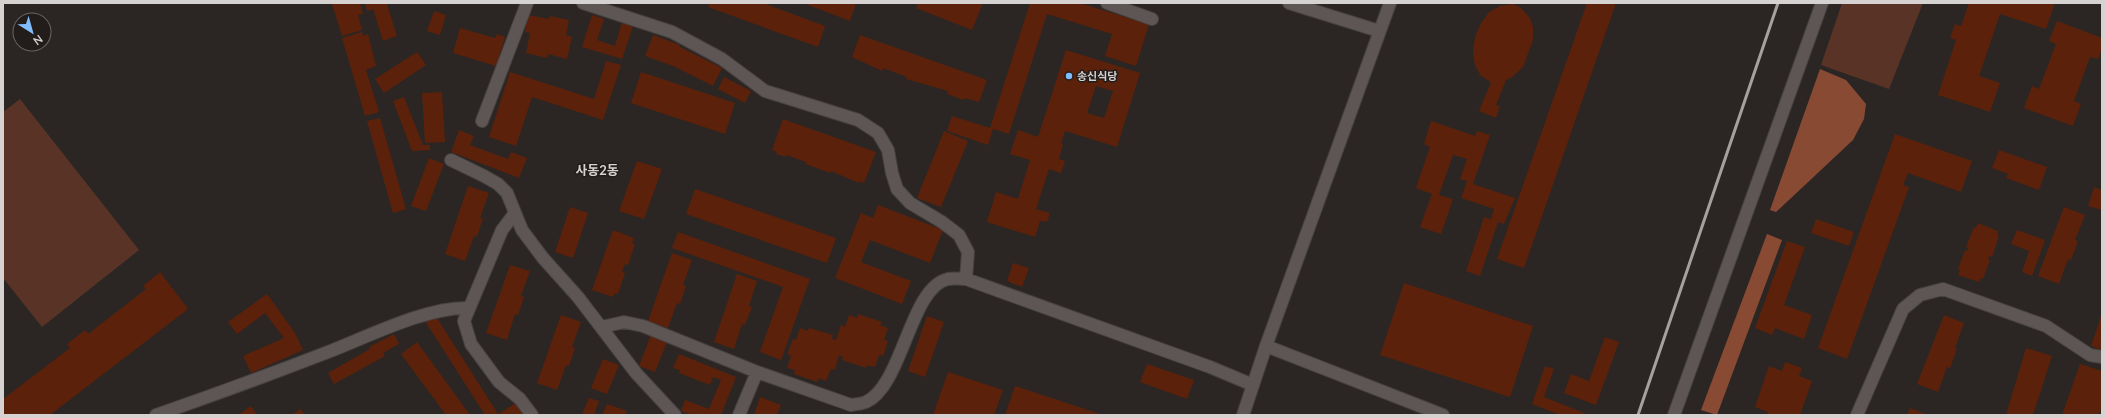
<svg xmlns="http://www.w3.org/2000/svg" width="2105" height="418" font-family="Lato,'Noto Sans KR',sans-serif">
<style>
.green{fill:#593326}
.forest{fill:#894a33}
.building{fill:#5c210a;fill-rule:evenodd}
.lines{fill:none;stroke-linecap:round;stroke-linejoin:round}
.street-casing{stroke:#464240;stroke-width:14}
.secondary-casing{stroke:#464240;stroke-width:14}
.street{stroke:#5d5654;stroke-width:12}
.secondary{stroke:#5d5654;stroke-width:12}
.rail{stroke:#a5a1a0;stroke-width:3}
.poi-dot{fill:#81bdfa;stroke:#221c1a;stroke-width:1.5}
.labels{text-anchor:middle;stroke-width:3;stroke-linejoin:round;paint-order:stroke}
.poi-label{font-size:11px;font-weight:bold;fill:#d6d2d1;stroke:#221c1a;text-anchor:start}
.quarter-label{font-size:13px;font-weight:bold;fill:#d6d2d1;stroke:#221c1a}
</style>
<rect width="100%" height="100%" fill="#2b2624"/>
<!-- green -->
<path class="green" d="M 1842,3 L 1923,3 L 1889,89 L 1821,65 Z
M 20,99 L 139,250 L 42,327 L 3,278 L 3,112 Z"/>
<!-- forest -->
<path class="forest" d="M 1820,69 L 1846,80 L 1866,104 L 1864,119 L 1853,140 L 1776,212 L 1770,210 Z
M 1767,234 L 1782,240 L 1717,415 L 1701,410 Z"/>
<!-- building -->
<path class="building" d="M 337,3 L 360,3 L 363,14 L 358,15 L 362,30 L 342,36 L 332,4 Z
M 365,3 L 390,3 L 387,4 L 397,36 L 383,41 L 373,9 L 367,11 Z
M 709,3 L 763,3 L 825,26 L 818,47 L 708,7 Z
M 803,3 L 856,3 L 850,21 Z
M 918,3 L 983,3 L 972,30 L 916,8 Z
M 1030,3 L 1079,3 L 1149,24 L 1136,66 L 1105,56 L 1112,34 L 1047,14 L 1009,134 L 993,129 L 988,145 L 947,131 L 952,116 L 990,128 Z
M 1587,3 L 1616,3 L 1524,268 L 1497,259 Z
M 1969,3 L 2055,3 L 2046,29 L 2000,14 L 1979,76 L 2000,83 L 1990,112 L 1938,95 L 1956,40 L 1950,38 L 1955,24 L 1961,26 Z
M 1513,4 L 1521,8 L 1530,18 L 1533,27 L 1533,40 L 1523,67 L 1512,77 L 1506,80 L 1496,105 L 1500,106 L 1496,118 L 1479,111 L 1491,82 L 1481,76 L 1475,66 L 1473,52 L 1475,37 L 1481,23 L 1489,12 L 1500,6 Z
M 434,11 L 446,15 L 440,35 L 427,31 Z
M 528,15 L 549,19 L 550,16 L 569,20 L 566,35 L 572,37 L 567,59 L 548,54 L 547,58 L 526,53 L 530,33 L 525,32 Z
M 592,15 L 604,19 L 597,40 L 615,46 L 622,22 L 633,26 L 622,59 L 582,47 Z
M 2057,21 L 2102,38 L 2102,49 L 2098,59 L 2090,57 L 2074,101 L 2081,104 L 2073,126 L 2024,108 L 2032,86 L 2039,89 L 2056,44 L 2049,41 Z
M 460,28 L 495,38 L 497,34 L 505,37 L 496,66 L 453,53 Z
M 362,32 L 363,36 L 368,34 L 376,66 L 366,70 L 379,112 L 365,116 L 342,38 Z
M 653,35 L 680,45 L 680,47 L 722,68 L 713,86 L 673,66 L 645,56 Z
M 860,35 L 987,80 L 979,102 L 965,98 L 964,100 L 947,94 L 948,91 L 906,79 L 907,77 L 883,68 L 882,71 L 852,57 Z
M 1066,50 L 1140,73 L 1117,147 L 1065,131 L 1061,143 L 1063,144 L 1059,159 L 1065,161 L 1061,173 L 1049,169 L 1036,209 L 1050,213 L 1047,222 L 1040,221 L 1035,237 L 987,222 L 996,192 L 1018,199 L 1030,160 L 1010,154 L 1018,130 L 1038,137 ZM 1096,86 L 1113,91 L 1104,118 L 1087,113 Z
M 417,52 L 426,65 L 384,93 L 375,79 Z
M 606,61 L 621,65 L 603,120 L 532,97 L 516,146 L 489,137 L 510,72 L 594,99 Z
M 641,72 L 735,103 L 725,134 L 631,103 Z
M 724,77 L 751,91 L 745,103 L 718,89 Z
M 442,92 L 445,142 L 425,143 L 422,93 Z
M 404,97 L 423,145 L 430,145 L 430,150 L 412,151 L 393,101 Z
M 380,118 L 406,209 L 393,213 L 367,121 Z
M 783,119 L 876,152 L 864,183 L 859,181 L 859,183 L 831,171 L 830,173 L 806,164 L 806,162 L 786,155 L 786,157 L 776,154 L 777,152 L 772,150 Z
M 1431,121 L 1475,136 L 1477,131 L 1490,135 L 1473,184 L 1515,198 L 1504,224 L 1498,222 L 1480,276 L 1466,271 L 1484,217 L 1491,219 L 1494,209 L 1461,198 L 1467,181 L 1460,179 L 1467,159 L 1453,155 L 1439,195 L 1453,199 L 1441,234 L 1420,227 L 1432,194 L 1416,188 L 1430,147 L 1424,144 Z
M 459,130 L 474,136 L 470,145 L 508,159 L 511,152 L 527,158 L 519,178 L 451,152 Z
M 944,131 L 968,141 L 941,207 L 917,198 Z
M 1895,134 L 1972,161 L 1961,192 L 1908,173 L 1903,185 L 1909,187 L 1847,359 L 1818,348 Z
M 1999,150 L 2047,167 L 2039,190 L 2006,178 L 2008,174 L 1992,168 Z
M 429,158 L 444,164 L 426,211 L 411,206 Z
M 637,161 L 662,169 L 644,219 L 619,211 Z
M 468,186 L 489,193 L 480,218 L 483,218 L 477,237 L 474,236 L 465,261 L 445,254 Z
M 2094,187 L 2102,190 L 2102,210 L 2088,206 Z
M 695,189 L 836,238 L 827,263 L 686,214 Z
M 878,205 L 943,230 L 930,263 L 870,240 L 861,262 L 911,281 L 902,304 L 835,278 L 861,213 L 873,218 Z
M 570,207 L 588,213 L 573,258 L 555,252 Z
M 2064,207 L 2085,215 L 2075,240 L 2078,241 L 2071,260 L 2068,259 L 2059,284 L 2038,276 Z
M 1816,219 L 1854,232 L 1849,246 L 1811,233 Z
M 1978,223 L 1998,231 L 1997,235 L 1999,236 L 1992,257 L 1989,256 L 1988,259 L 1990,260 L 1983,279 L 1981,278 L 1979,282 L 1958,275 L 1960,270 L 1958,269 L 1965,250 L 1967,251 L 1969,248 L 1966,247 L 1974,227 L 1976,228 Z
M 613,230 L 634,238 L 632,243 L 635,244 L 628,265 L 625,264 L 622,272 L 625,273 L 618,294 L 615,293 L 613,297 L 592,290 Z
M 2017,230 L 2045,240 L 2032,276 L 2022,272 L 2029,251 L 2011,244 Z
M 678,232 L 810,279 L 781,360 L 760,352 L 783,287 L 672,248 Z
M 1787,241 L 1805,247 L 1784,305 L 1812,315 L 1804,339 L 1775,328 L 1772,335 L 1755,328 Z
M 672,253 L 692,260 L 683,285 L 686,286 L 680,304 L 677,303 L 668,328 L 648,321 Z
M 1013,263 L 1029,268 L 1022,287 L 1007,281 Z
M 510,265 L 530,271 L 521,296 L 524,297 L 518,315 L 515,314 L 507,340 L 486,333 Z
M 160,272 L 188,309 L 50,415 L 3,415 L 3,399 L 70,348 L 67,344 L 85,330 L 88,334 L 146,289 L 143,286 Z
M 737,274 L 757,281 L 749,306 L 752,307 L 745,325 L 742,324 L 734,349 L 714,342 Z
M 1404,283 L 1533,326 L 1510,397 L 1380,355 Z
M 267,294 L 295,333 L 303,350 L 251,373 L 243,356 L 284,338 L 265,313 L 237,334 L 228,322 Z
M 2102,313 L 2102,350 L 2091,346 Z
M 858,314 L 882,322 L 880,325 L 888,328 L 884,340 L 888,341 L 883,356 L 879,355 L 875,367 L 867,365 L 866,368 L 842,360 L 843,357 L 839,355 L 835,370 L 831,369 L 826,381 L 819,378 L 817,382 L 794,374 L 795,370 L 787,368 L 791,356 L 787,354 L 793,339 L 796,340 L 800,328 L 808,331 L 809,328 L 833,335 L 832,339 L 836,340 L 841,325 L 845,327 L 849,315 L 857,318 Z
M 435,315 L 498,414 L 516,403 L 524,415 L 485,415 L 425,321 Z
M 561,315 L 581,322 L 572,347 L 575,348 L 569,366 L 566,365 L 557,390 L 537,383 Z
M 1944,315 L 1964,323 L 1955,348 L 1957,349 L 1950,368 L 1947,367 L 1938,392 L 1917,384 Z
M 927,316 L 944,322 L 925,377 L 908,371 Z
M 394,334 L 399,344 L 383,353 L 385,356 L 334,384 L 328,373 L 370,349 L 369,347 Z
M 651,335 L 667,342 L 655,372 L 639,366 Z
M 1605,337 L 1619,342 L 1596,405 L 1564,393 L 1571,374 L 1589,381 Z
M 417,342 L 470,415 L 446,415 L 401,354 Z
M 2026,348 L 2052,356 L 2033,415 L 2006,415 Z
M 679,354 L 736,377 L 721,415 L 692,415 L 681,411 L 685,400 L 709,409 L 721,380 L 713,377 L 710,385 L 679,373 L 680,370 L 673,368 Z
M 603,359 L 619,365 L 607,394 L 591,388 Z
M 1785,362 L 1802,368 L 1799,376 L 1812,381 L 1800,415 L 1767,415 L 1768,412 L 1755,407 L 1769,366 L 1782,371 Z
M 1147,364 L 1194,380 L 1187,399 L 1140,382 Z
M 2080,364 L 2102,371 L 2102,406 L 2099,415 L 2062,415 Z
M 1545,366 L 1554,369 L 1544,397 L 1589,415 L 1560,415 L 1532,404 Z
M 948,372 L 1003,390 L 994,415 L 933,415 Z
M 1015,386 L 1103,415 L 1005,415 Z
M 760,397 L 781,405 L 777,415 L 754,415 Z
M 589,398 L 599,401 L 594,415 L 582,415 Z
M 607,404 L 627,411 L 625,415 L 602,415 Z
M 251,406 L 257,415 L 238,415 Z
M 1910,408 L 1928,415 L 1907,415 Z
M 300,409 L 305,415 L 292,415 Z"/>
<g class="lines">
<!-- street casing -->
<g class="street-casing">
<path id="street" d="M 583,3 L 672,32 L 722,59 L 765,91 L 858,120 L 878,133 L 888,150 L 892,173 L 897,189 L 910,203 L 942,222 L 959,235 L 968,252 L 966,279 L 1210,367 L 1253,385
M 1107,3 L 1152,19
M 1289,3 L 1379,31
M 482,121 L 527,3
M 451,160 L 484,176 L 498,184 L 507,193 L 522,230 L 543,258 L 578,297 L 636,373 L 675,415
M 515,213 L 502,230 L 464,321 L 471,344 L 499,382 L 520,399 L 532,415
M 602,327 L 624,322 L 643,326 L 757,372 L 851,405 C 855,404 862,404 866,402 C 903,385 910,287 948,279 C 954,278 961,279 966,279
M 1266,346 L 1443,415
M 156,415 C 214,395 271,374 328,352 C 367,337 428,306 469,308
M 739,415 L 757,372
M 1857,415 L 1903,309 L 1920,295 L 1943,289 L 2046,326 L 2090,355 L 2102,357"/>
</g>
<!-- secondary casing -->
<g class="secondary-casing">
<path id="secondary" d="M 1243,415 L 1266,346 L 1390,3
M 1674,415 L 1822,3"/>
</g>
<!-- street -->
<use href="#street" class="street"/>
<!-- secondary -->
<use href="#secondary" class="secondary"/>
<!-- rail -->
<path class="rail" d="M 1638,415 L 1778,3"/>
</g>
<!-- markers -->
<circle class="poi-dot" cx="1069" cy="76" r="4"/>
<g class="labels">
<!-- poi labels -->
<g class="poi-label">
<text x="1077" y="80">송신식당</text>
</g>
<!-- quarter labels -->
<g class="quarter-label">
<text x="597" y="175">사동2동</text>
</g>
</g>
<!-- border -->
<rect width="2105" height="418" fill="none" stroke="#d6d2d1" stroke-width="8"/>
<!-- north arrow -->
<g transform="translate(32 32) rotate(143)"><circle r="19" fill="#221c1a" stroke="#6a6563"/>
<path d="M0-3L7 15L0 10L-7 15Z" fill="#81bdfa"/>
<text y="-6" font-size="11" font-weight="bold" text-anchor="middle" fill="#d6d2d1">N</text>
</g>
</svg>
